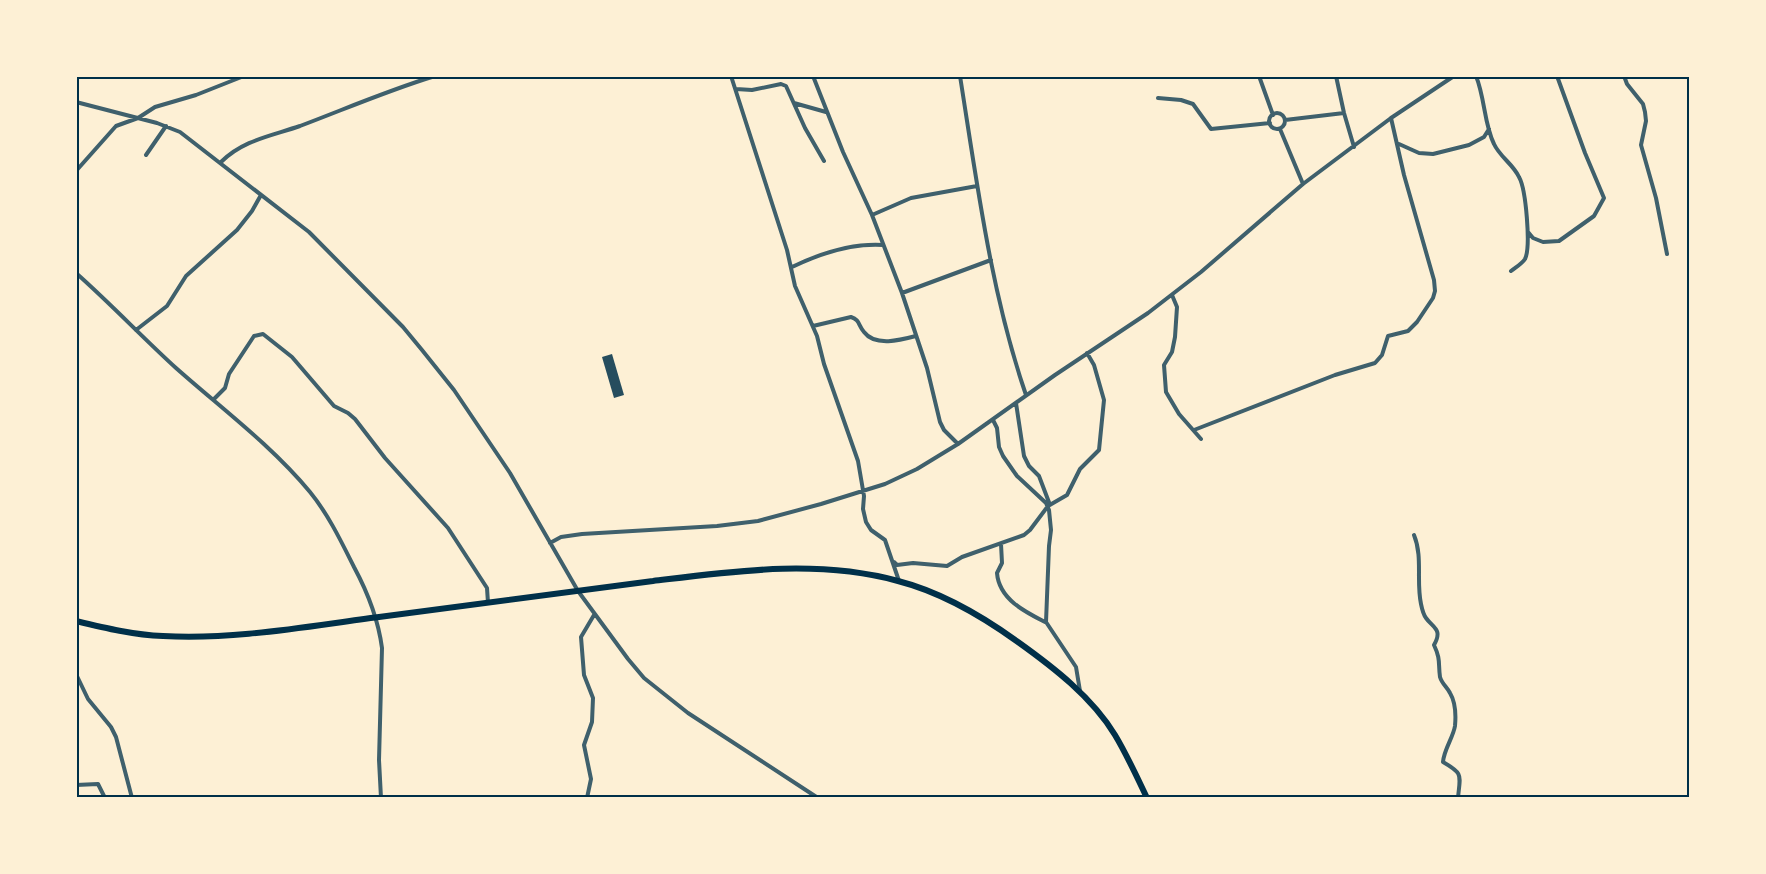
<svg xmlns="http://www.w3.org/2000/svg" width="1766" height="874" font-family="'Source Sans 3',sans-serif">
<style>
.building{fill:#264d5e}
.lines{fill:none;stroke-linecap:round;stroke-linejoin:round}
.minor{stroke:#3f606c;stroke-width:4}
.primary{stroke:#003049;stroke-width:6}
.neatline{fill:none;stroke:#003049;stroke-width:2}
</style>
<rect width="100%" height="100%" fill="#fdf0d5"/>
<!-- building -->
<path class="building" d="M 612,354 L 624,395 L 614,398 L 602,357 Z"/>
<g class="lines">
<!-- minor -->
<path class="minor" d="M 731,76 L 787,250 L 795,286 L 817,336 L 824,364 L 858,461 L 864,496 L 863,509 L 866,522 L 871,530 L 885,540 L 899,581
M 813,76 L 843,152 L 872,215 L 902,293 L 927,368 L 940,422 L 944,430 L 958,444
M 960,76 C 977,183 991,293 1026,395
M 1259,76 L 1273,115
M 1336,76 L 1344,113 L 1354,147
M 1476,76 C 1485,98 1484,124 1494,144 C 1500,157 1513,164 1519,177 C 1526,189 1531,247 1525,259 C 1522,264 1516,267 1511,271
M 1624,76 L 1627,84 L 1643,104 L 1645,112 L 1646,121 L 1641,145 L 1656,198 L 1667,254
M 736,89 L 752,90 L 781,84 L 786,86 L 805,128 L 824,161
M 1158,98 L 1181,100 L 1193,104 L 1211,129 L 1270,123
M 76,102 L 157,123 L 180,132 L 309,232 L 403,327 L 422,350 L 454,390 L 510,473 L 578,591 L 628,659 L 644,678 L 688,713 L 818,798
M 794,103 L 826,112
M1269 121a8 8 0 1 1 16 0a8 8 0 1 1-16 0Z
M 1285,120 L 1344,113
M 1280,129 L 1303,184
M 1399,144 L 1419,153 L 1433,154 L 1469,145 L 1484,137 L 1489,129
M 146,155 L 166,126
M 221,162 C 243,140 271,136 300,126 C 345,109 389,90 435,76
M 76,171 L 116,126 L 138,118 L 155,107 L 196,95 L 244,76
M 872,215 L 911,198 L 977,186
M 1528,232 L 1533,238 L 1543,242 L 1559,241 L 1594,216 L 1604,198 L 1585,153 L 1557,76
M 792,267 C 821,253 851,243 883,245
M 76,273 C 111,304 142,337 176,368 C 221,408 271,445 310,492 C 328,514 341,541 354,567 C 368,593 378,618 382,648 L 379,760 L 381,798
M 902,293 L 991,260
M 1172,295 L 1177,307 L 1175,337 L 1172,352 L 1164,365 L 1166,392 L 1179,414 L 1201,439
M 813,326 L 851,317 C 860,320 858,325 864,332 C 875,347 901,340 916,336
M 136,330 L 167,306 L 186,276 L 237,230 L 252,211 L 261,195
M 214,399 L 225,388 L 229,374 L 254,336 L 263,334 L 292,357 L 334,406 L 348,413 L 355,419 L 385,458 L 448,528 L 487,588 L 488,603
M 1016,403 L 1024,456 L 1029,466 L 1039,476 L 1050,505
M 993,420 L 997,428 L 999,447 L 1003,456 L 1017,476 L 1046,503 L 1049,510 L 1051,530 L 1049,546 L 1046,622 L 1076,667 L 1080,691
M 1194,430 L 1335,375 L 1375,363 L 1382,355 L 1388,336 L 1408,331 L 1417,322 L 1433,298 L 1435,291 L 1434,280 L 1404,175 L 1391,118
M 1414,535 C 1423,557 1416,581 1421,604 C 1422,609 1423,614 1426,618 C 1433,628 1443,629 1434,645 C 1441,660 1438,663 1440,677 C 1442,684 1447,687 1450,693 C 1456,703 1456,715 1455,726 C 1453,738 1444,749 1443,762 C 1464,774 1460,775 1458,798
M 550,543 L 561,537 L 582,534 L 717,526 L 758,521 L 821,504 L 885,484 L 917,469 L 958,444 L 1055,375 L 1148,313 L 1201,272 L 1303,184 L 1391,118 L 1454,76
M 1001,544 L 1002,563 L 997,573 C 999,599 1025,612 1045,622
M 894,562 L 897,565 L 913,563 L 947,566 L 962,557 L 1024,535 L 1030,530 L 1048,506 L 1067,495 L 1080,469 L 1099,450 L 1104,400 L 1094,365 L 1087,353
M 76,674 L 88,699 L 111,727 L 116,737 L 132,798
M 76,785 L 98,784 L 105,798
M 587,798 L 591,779 L 584,745 L 592,722 L 593,698 L 584,675 L 581,637 L 594,615"/>
<!-- primary -->
<path class="primary" d="M 76,621 C 105,628 134,635 163,636 C 236,640 308,626 379,617 C 471,605 562,593 653,581 C 735,571 817,559 898,581 C 941,592 982,616 1018,642 C 1053,667 1092,697 1115,735 C 1127,755 1137,777 1147,798"/>
</g>
<!-- border -->
<rect width="1766" height="874" fill="none" stroke="#fdf0d5" stroke-width="156"/>
<rect x="78" y="78" width="1610" height="718" class="neatline"/>
</svg>
